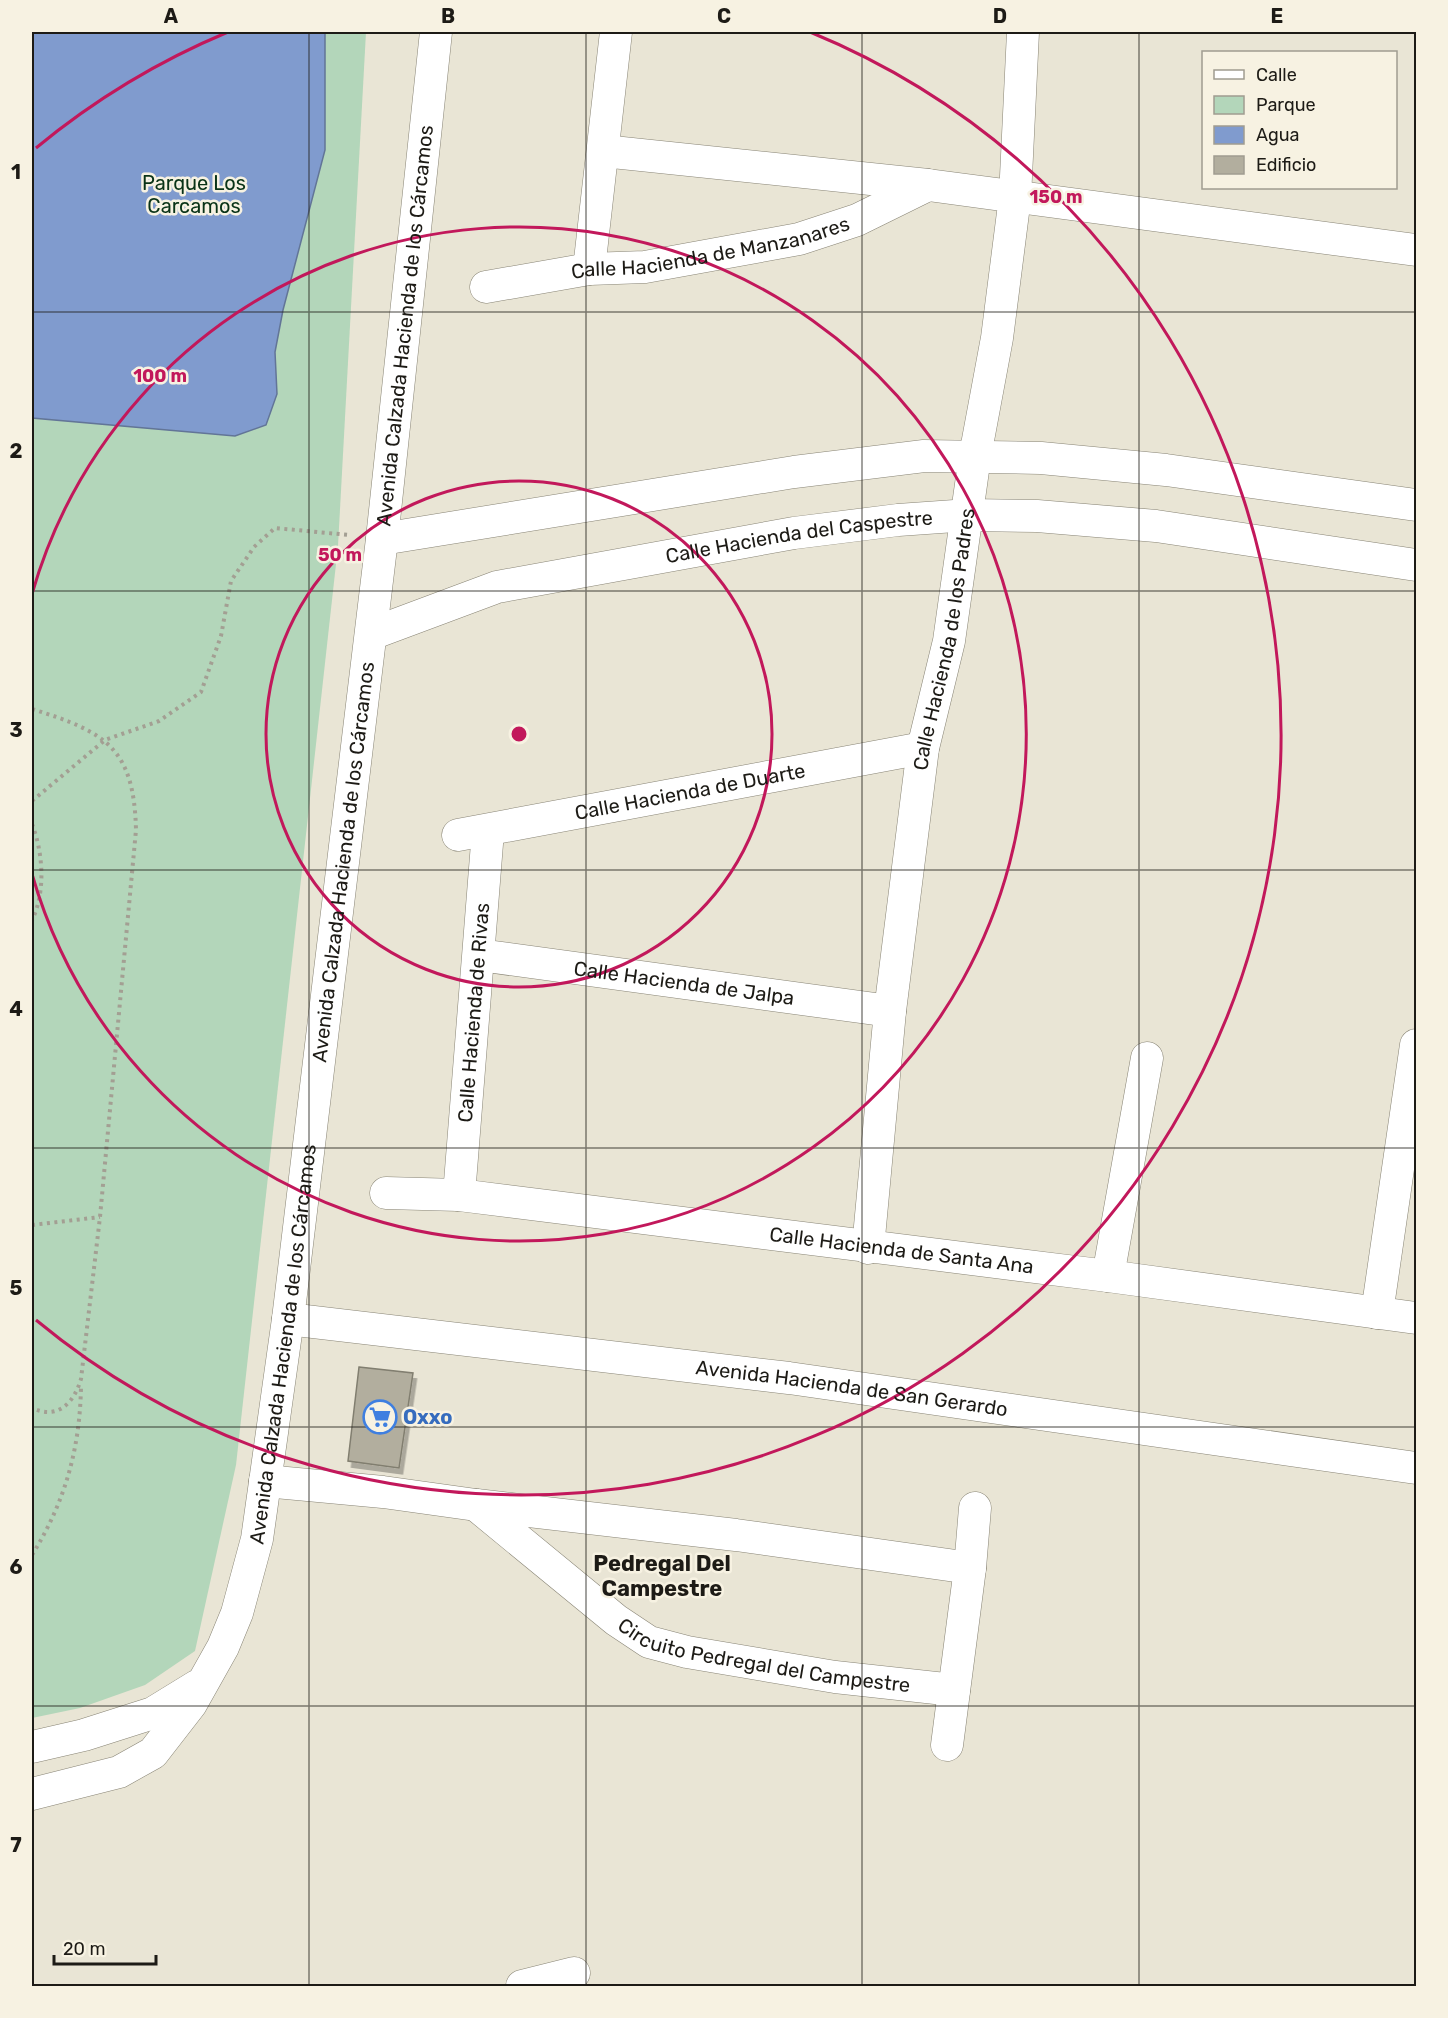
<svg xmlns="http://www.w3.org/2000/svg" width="1448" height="2018" font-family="Rubik,sans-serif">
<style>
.green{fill:#b3d6ba}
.water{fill:#809bce;stroke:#627597;stroke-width:1.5}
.building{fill:#b2ae9e;stroke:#817e6f;stroke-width:1.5;filter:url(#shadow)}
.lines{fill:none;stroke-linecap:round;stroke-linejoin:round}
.minor-casing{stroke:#888475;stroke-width:33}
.path{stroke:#a39f93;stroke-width:4;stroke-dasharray:3 4.5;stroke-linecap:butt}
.minor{stroke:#fff;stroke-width:32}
.grid{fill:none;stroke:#1d1b16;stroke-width:1.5;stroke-opacity:0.55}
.ring{fill:none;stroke:#c2185b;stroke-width:3}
.labels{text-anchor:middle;stroke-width:5;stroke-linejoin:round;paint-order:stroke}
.park-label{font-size:20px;fill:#093317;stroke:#f7f2e2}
.street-label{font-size:20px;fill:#1d1b16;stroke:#f7f2e2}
.shop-label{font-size:20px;font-weight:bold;fill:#366cbe;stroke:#f7f2e2;text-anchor:start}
.quarter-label{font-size:22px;font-weight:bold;fill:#1d1b16;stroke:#f7f2e2}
.centre{fill:#c2185b;stroke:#f7f2e2;stroke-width:3}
.ring-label{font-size:18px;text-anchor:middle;font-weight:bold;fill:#c2185b;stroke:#f7f2e2;stroke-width:5;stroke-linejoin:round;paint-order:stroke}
.neatline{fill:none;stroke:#1d1b16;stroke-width:2}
.grid-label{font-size:20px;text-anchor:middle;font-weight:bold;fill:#1d1b16}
</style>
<defs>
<filter id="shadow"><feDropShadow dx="3.5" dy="6" stdDeviation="0" flood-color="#0004"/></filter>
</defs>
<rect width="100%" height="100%" fill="#e9e5d5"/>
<!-- green -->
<path class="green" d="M 32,32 L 366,32 L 338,546 L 236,1465 L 195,1651 L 145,1685 L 80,1708 L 32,1718 Z"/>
<!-- water -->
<path class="water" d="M 32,32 L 325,32 L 325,150 L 283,310 L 275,352 L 277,394 L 266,425 L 235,436 L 32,418 Z"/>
<!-- building -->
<path class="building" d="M 359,1367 L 413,1373 L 399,1468 L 348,1461 Z"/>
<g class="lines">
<!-- minor casing -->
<g class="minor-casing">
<g id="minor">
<path d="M 603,151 L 928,185 L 1416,250"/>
<path d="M 589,269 L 616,32"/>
<path id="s1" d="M 486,287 L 589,269 L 645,267 L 799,239 L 857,220 L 928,185"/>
<path d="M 382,539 L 794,472 L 924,456 L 1041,458 L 1166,470 L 1416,505"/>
<path id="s2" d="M 371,634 L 497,587 L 794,533 L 898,520 L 969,515 L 1037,516 L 1156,526 L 1416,565"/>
<path id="s3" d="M 458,835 L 923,748"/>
<path id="s4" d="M 479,955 L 890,1011"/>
<path id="s5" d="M 386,1193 L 459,1195 L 1108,1276 L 1416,1318"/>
<path id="s6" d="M 459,1195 L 488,831"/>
<path id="s7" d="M 868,1248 L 890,1011 L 923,748 L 949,641 L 975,456 L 997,338 L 1015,197 L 1023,32"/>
<path d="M 1108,1276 L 1147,1058"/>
<path d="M 1377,1313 L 1416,1045"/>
<path id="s8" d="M 288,1319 L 789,1378 L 1416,1468"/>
<path d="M 265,1481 L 383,1492 L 476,1505 L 736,1535 L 970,1568"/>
<path id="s9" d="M 476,1505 L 616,1620 L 649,1642 L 687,1652 L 835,1677 L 954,1690"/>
<path d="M 947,1745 L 970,1568 L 975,1508"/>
<path d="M 32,1747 L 84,1735 L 153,1713 L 197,1686"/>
<path id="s10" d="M 32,1794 L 119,1772 L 153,1753 L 191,1704 L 223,1647 L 237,1613 L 257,1539 L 288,1319 L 382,539 L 436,32"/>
<path d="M 522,1986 L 574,1973"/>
</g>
</g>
<!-- path -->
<path class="path" d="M 32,709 C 106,732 134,748 136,830 L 100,1217 L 81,1379 C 74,1403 58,1420 32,1408
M 32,801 L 105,740 L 159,721 L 201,692 L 221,636 L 231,581 L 254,547 L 275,528 L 349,535
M 32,824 C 43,852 46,892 32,920
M 32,1225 L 100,1217
M 32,1555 C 65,1502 80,1449 81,1386"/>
<!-- minor -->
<use href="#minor" class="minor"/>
</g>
<!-- grid -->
<path class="grid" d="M 309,32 L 309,1986M 586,32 L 586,1986M 862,32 L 862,1986M 1139,32 L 1139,1986M 32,312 L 1416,312M 32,591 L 1416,591M 32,870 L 1416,870M 32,1148 L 1416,1148M 32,1427 L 1416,1427M 32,1706 L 1416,1706"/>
<!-- distance rings -->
<g class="ring">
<circle cx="519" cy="734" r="253"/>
<path d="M32 594A507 507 0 1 1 32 874"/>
<path d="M36 148A760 760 0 0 1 228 32M810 32A760 760 0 1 1 36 1320"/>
</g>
<!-- icons -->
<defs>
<g id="supermarket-ring" transform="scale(1.725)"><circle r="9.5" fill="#f7f2e2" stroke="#3f7fe0" stroke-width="1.5"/><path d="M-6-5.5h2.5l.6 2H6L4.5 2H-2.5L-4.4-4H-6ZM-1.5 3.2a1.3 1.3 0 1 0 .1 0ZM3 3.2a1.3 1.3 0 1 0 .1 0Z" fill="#3f7fe0"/></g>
</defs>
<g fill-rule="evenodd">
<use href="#supermarket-ring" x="380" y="1417"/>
</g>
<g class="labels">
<!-- park labels -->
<g class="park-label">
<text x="194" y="190">Parque Los<tspan x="194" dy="23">Carcamos</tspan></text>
</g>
<!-- street labels -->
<g class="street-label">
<text dy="7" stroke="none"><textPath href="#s1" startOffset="228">Calle Hacienda de Manzanares</textPath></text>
<text dy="7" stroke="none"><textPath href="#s10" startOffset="1592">Avenida Calzada Hacienda de los Cárcamos</textPath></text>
<text dy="7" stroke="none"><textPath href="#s2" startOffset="441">Calle Hacienda del Caspestre</textPath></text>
<text dy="7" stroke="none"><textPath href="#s7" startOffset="614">Calle Hacienda de los Padres</textPath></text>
<text dy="7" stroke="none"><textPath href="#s3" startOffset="236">Calle Hacienda de Duarte</textPath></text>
<text dy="7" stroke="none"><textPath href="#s10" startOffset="1052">Avenida Calzada Hacienda de los Cárcamos</textPath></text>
<text dy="7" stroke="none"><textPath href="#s4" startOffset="207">Calle Hacienda de Jalpa</textPath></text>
<text dy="7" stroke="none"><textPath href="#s6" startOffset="183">Calle Hacienda de Rivas</textPath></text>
<text dy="7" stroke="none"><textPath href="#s5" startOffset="519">Calle Hacienda de Santa Ana</textPath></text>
<text dy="7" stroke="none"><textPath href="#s10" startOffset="566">Avenida Calzada Hacienda de los Cárcamos</textPath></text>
<text dy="7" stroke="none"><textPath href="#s8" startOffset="568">Avenida Hacienda de San Gerardo</textPath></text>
<text dy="7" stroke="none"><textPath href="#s9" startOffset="336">Circuito Pedregal del Campestre</textPath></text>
</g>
<!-- shop labels -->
<g class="shop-label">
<text x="403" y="1424">Oxxo</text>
</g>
<!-- quarter labels -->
<g class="quarter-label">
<text x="662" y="1571">Pedregal Del<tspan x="662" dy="25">Campestre</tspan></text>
</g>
</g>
<circle cx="519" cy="734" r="9" class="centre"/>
<g class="ring-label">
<text x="1056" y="203">150 m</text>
<text x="160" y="382">100 m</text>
<text x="340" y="561">50 m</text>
</g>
<!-- border -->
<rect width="1448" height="2018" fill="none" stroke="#f7f2e2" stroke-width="66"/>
<!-- legend -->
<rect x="1202" y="51" width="195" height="138" fill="#f7f2e2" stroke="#a09c90" stroke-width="1.5"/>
<rect x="1214" y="70" width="30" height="9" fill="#ffffff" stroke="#a09c90" stroke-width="1.5"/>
<text x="1256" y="81" font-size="18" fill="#1d1b16">Calle</text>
<rect x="1214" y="96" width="30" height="18" fill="#b3d6ba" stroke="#a09c90" stroke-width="1.5"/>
<text x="1256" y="111" font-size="18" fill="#1d1b16">Parque</text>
<rect x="1214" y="126" width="30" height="18" fill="#809bce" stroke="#a09c90" stroke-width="1.5"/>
<text x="1256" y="141" font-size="18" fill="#1d1b16">Agua</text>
<rect x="1214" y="156" width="30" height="18" fill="#b2ae9e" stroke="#a09c90" stroke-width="1.5"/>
<text x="1256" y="171" font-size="18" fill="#1d1b16">Edificio</text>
<!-- scale -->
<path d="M54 1955v9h102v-9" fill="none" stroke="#1d1b16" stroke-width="3"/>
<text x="63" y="1955" font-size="18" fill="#1d1b16" stroke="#f7f2e2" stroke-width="4.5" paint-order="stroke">20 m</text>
<rect x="33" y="33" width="1382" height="1952" class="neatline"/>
<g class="grid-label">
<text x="171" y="23">A</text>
<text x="448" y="23">B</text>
<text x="724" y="23">C</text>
<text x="1000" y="23">D</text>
<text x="1277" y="23">E</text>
<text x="16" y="179">1</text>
<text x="16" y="458">2</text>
<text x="16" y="737">3</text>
<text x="16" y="1016">4</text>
<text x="16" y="1295">5</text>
<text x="16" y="1574">6</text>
<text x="16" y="1852">7</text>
</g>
</svg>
